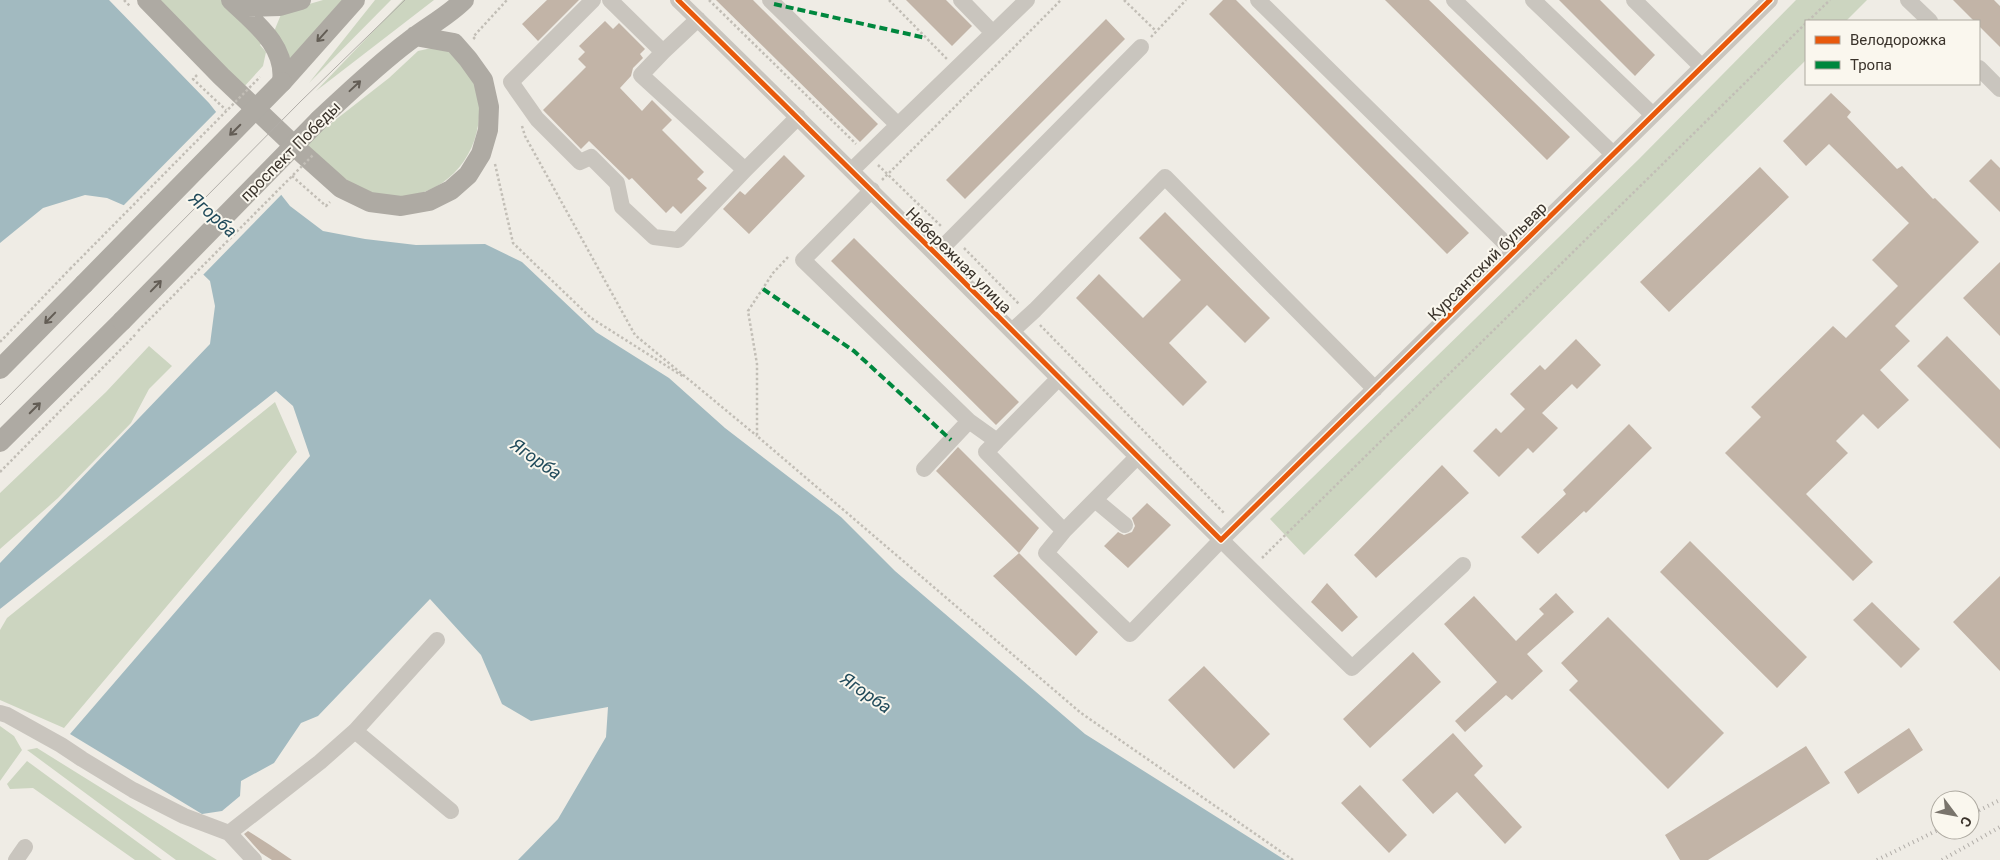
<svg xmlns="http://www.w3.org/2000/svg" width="2000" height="860" font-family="Roboto,sans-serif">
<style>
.green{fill:#ccd5c0}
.water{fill:#a2bac0}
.pier{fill:#efece5}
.building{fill:#c2b4a7}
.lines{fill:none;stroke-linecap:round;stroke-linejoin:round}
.path{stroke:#c2beb6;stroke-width:2.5;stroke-dasharray:2.5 2.5;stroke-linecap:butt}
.minor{stroke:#c9c5be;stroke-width:16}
.major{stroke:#aeaaa3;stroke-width:20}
.tram{stroke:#b1ada8;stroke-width:1}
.rail{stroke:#b1ada8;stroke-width:4;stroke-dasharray:1 4;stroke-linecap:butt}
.path-bridge{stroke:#c2beb6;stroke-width:2.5;stroke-dasharray:2.5 2.5;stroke-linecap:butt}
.major-bridge{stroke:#aeaaa3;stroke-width:20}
.quiet{stroke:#00873e;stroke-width:4;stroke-dasharray:8 4;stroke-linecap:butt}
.cycleway-casing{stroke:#faf7ee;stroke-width:8}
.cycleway{stroke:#e8590c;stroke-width:5}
.oneway{stroke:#635d55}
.labels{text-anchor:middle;stroke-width:4;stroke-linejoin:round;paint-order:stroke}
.street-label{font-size:16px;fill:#3a332b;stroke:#faf7ee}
.water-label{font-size:18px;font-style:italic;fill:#214b5b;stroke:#faf7ee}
</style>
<rect width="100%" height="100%" fill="#efece5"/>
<!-- green -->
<path class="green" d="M 156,0 L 222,0 L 264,40 L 260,45 L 266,52 L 263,66 L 242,89 Z
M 323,0 L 343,0 L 290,60 L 273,34 L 282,12 Z
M 375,0 L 391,0 L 309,83 Z
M 403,0 L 434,0 L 316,91 Z
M 1796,0 L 1867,0 L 1846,21 L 1806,21 L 1806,60 L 1304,555 L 1270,519 L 1639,159 Z
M 436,47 L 451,49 C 458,59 474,80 478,91 C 480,98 480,109 479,117 C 476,163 438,201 390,196 C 384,195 377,195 371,193 C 349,184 321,161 302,146 L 389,78 L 418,51 Z
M 149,346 L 172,366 L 149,389 L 131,423 L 58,498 L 0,549 L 0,493 L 106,392 Z
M 275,402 L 297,452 L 64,728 L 0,700 L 0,630 L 7,618 Z
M 0,726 L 14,736 L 22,750 L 0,781 Z
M 37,748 L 217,860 L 176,860 L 27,750 Z
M 27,761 L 162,860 L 135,860 L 33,788 L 10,789 L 7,784 Z"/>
<!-- water -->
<path class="water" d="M 0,0 L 109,0 L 209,103 L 290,206 L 323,231 L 365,239 L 416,245 L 485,244 L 522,262 L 596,332 L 669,378 L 725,428 L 841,517 L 895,571 L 1085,734 L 1285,860 L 518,860 L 558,819 L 606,737 L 608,707 L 531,721 L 502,704 L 481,655 L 430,599 L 318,716 L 301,723 L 274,763 L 241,781 L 240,796 L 222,811 L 202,814 L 70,734 L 310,456 L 293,406 L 276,391 L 0,609 L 0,563 L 210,344 L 215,306 L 210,281 L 137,211 L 107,198 L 85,195 L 43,208 L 0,243 Z"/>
<!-- pier -->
<path class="pier" d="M 218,110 L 283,193 L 202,276 L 136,213 L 122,207 Z"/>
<!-- building -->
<path class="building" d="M 547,0 L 579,0 L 538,41 L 522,24 Z
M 716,0 L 753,0 L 878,124 L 860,142 Z
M 906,0 L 946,0 L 972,26 L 952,46 Z
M 1223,0 L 1236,0 L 1469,233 L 1447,254 L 1209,14 Z
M 1385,0 L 1429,0 L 1570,137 L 1547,160 Z
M 1559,0 L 1600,0 L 1655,55 L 1635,76 Z
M 1953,0 L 1994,0 L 2000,6 L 2000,47 L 1979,26 L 1979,21 L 1974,21 Z
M 1106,19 L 1125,39 L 965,199 L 946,180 Z
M 605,21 L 613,29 L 619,23 L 645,49 L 640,54 L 643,58 L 633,68 L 631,76 L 620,88 L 642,111 L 652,100 L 672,120 L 662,130 L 704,172 L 697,179 L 707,188 L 681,214 L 673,206 L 666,213 L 632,178 L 629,180 L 589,141 L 581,149 L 543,110 L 586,67 L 578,59 L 585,52 L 579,46 Z
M 1831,93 L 1851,112 L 1847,117 L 1897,169 L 1902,166 L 1933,199 L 1935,198 L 1979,242 L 1895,326 L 1910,341 L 1880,370 L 1909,400 L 1878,429 L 1863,414 L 1836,441 L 1848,453 L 1806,494 L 1873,562 L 1853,581 L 1725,453 L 1761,417 L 1751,407 L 1833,326 L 1846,338 L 1898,286 L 1872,260 L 1909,223 L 1829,144 L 1806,166 L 1783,141 Z
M 784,155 L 805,176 L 749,234 L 723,209 L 740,191 L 745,195 Z
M 1991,159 L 2000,168 L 2000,212 L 1969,181 Z
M 1760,167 L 1789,197 L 1669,312 L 1640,282 Z
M 1165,212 L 1270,318 L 1245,343 L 1207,305 L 1169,343 L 1207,382 L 1183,406 L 1076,298 L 1099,274 L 1143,318 L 1181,280 L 1139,238 Z
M 854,238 L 1019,402 L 996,425 L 831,261 Z
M 2000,262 L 2000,336 L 1963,298 Z
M 1947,336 L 2000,390 L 2000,449 L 1917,366 Z
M 1576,339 L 1601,365 L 1577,389 L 1572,384 L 1542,413 L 1558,428 L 1533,453 L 1528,448 L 1499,477 L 1473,451 L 1496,428 L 1501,433 L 1525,409 L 1510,394 L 1540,365 L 1545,370 Z
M 1629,424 L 1652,448 L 1586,513 L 1584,511 L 1538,554 L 1521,537 L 1566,494 L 1563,490 Z
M 958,447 L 1039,528 L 1019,553 L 936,471 Z
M 1442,465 L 1469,493 L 1376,578 L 1354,555 Z
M 1147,503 L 1171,525 L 1128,568 L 1104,546 L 1118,532 L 1124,535 L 1132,532 L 1135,526 L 1132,518 Z
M 1690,541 L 1807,657 L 1777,688 L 1660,572 Z
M 1019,553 L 1098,632 L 1076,656 L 993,576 Z
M 2000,576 L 2000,671 L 1953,622 Z
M 1327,583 L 1358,617 L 1342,632 L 1311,602 Z
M 1556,593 L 1574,612 L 1527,654 L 1543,671 L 1512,700 L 1506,695 L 1465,732 L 1455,721 L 1497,682 L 1444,624 L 1474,596 L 1516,641 L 1544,614 L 1539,609 Z
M 1872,602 L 1920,649 L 1901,668 L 1853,620 Z
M 1608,617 L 1724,733 L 1668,789 L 1569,690 L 1578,681 L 1561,663 Z
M 1413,652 L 1441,682 L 1370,748 L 1343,719 Z
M 1204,666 L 1270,734 L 1234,769 L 1168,700 Z
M 1909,728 L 1923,750 L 1858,794 L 1844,772 Z
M 1453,733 L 1483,766 L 1474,775 L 1522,827 L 1505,844 L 1457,792 L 1433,814 L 1402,780 Z
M 1806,746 L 1830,783 L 1708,860 L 1680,860 L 1665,835 Z
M 1360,785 L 1407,835 L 1389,853 L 1341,803 Z
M 248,831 L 270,845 L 292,860 L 272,860 L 261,853 L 244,834 Z"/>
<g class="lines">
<!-- path -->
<path class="path" d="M 124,0 L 130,6
M 709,0 L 856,144
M 889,0 L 947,59
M 1124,0 L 1156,31
M 1808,21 L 1830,0
M 1151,37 L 1186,0
M 475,39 L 473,37 L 507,0
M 197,75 L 193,79 L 226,110
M 522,126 L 525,136 L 635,335 L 757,436
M 495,164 L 513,243 L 591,318 L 684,377
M 878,165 L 942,227
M 292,176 L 326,206 L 330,202
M 882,180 L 1061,0
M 964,248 L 1020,305
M 788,257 L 773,273 L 748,311 L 757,364 L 757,436 L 1081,713 L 1293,860
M 1040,325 L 1225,514
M 0,342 L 70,269
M 0,472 L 136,334
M 1262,558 L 1806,23"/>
<!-- minor -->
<path class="minor" d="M 593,0 L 511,82 L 537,119 L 580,162 L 591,157 L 617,183 L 622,207 L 654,237 L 678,240 L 745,170 L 798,117
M 610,0 L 663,52 L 698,19
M 678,0 C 905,220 1124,448 1352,668 L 1463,565
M 770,0 L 898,125 L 852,170
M 961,0 L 993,33
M 1258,0 L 1514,252
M 1454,0 L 1613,154
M 1533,0 L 1653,115
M 1634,0 L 1702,67
M 1908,0 L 1930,21
M 663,52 L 641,75 L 745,170
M 1979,68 L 2000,89
M 898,125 L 1027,0
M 872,190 L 803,260 L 969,421 L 997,441 L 1059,378
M 936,254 L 1141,47
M 1012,331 L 1035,310 L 1165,177 L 1375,389
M 997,441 L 986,452 L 1064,531 L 1137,457
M 924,469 L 969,421
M 1095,500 L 1125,525
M 1064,531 L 1046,553 L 1130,634 L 1221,540 L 1770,0
M 0,713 L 7,715 L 61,745 L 82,759 L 133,790 L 184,816 L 229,833 L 254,860
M 355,731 L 451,811
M 229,833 L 320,762 L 355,731 L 437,640
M 16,860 L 25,847"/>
<!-- major -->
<path class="major" d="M 147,0 L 221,76 L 303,154 L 341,188 L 370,202 L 401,206 L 429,201 L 451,190 L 468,175 L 481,154 L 488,130 L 489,107 L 483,80 L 468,59 L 454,43 L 415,36
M 231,0 C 255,23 287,46 282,82
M 239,7 L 280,6 L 301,0
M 282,82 L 355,0
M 319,120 C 349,92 377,65 409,41 C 427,27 448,16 464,0
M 0,369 L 84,284
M 0,442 L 122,321"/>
<!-- tram -->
<path class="tram" d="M 0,405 L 301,101 L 405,0"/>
<!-- rail -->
<path class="rail" d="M 1970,815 L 2000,800
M 1877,860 L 1940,829
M 1942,860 L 2000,827"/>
<!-- path-bridge -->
<path class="path-bridge" d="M 70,269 L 260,77
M 138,331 L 314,154"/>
<!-- major-bridge -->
<path class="major-bridge" d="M 84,284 L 282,82
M 122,321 L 319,120"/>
<!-- quiet -->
<path class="quiet" d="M 774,4 L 926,38
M 763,289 L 854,351 L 951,440"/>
<!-- cycleway casing -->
<g class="cycleway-casing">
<path id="cycleway" d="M 678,0 L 936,254 L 1221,540 L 1770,0"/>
</g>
<!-- cycleway -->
<use href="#cycleway" class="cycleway"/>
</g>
<!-- one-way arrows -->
<defs><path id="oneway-shaft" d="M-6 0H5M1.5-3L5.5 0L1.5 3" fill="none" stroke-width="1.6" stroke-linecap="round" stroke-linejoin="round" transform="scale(1.25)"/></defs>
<g class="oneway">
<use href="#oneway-shaft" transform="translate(322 36) rotate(132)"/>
<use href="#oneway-shaft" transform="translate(355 86) rotate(-43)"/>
<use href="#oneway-shaft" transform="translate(235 130) rotate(135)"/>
<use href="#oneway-shaft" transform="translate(156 286) rotate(-46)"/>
<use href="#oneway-shaft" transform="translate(50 318) rotate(134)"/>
<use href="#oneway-shaft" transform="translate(35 408) rotate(-45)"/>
</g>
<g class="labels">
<!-- street labels -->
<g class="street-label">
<text transform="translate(290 151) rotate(-45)" y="6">проспект Победы</text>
<text transform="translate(959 260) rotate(45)" y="6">Набережная улица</text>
<text transform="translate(1487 261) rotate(-45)" y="6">Курсантский бульвар</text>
</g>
<!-- water labels -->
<g class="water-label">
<text transform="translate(213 215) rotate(42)" y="6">Ягорба</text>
<text transform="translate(536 459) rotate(35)" y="6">Ягорба</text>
<text transform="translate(866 693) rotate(35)" y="6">Ягорба</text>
</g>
</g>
<!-- legend -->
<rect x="1805" y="20" width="175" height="65" fill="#faf7ee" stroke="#ada9a0"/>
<rect x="1815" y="36" width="25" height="8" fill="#e8590c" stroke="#ada9a0"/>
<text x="1850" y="45" font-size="15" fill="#3a332b">Велодорожка</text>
<rect x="1815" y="61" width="25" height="8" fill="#00873e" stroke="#ada9a0"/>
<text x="1850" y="70" font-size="15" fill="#3a332b">Тропа</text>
<!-- north arrow -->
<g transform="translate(1955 815) rotate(122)"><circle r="24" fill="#faf7ee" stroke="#ada9a0"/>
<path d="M0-4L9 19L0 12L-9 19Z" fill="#79746c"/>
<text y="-8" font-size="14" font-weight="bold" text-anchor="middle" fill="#3a332b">С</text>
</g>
</svg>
